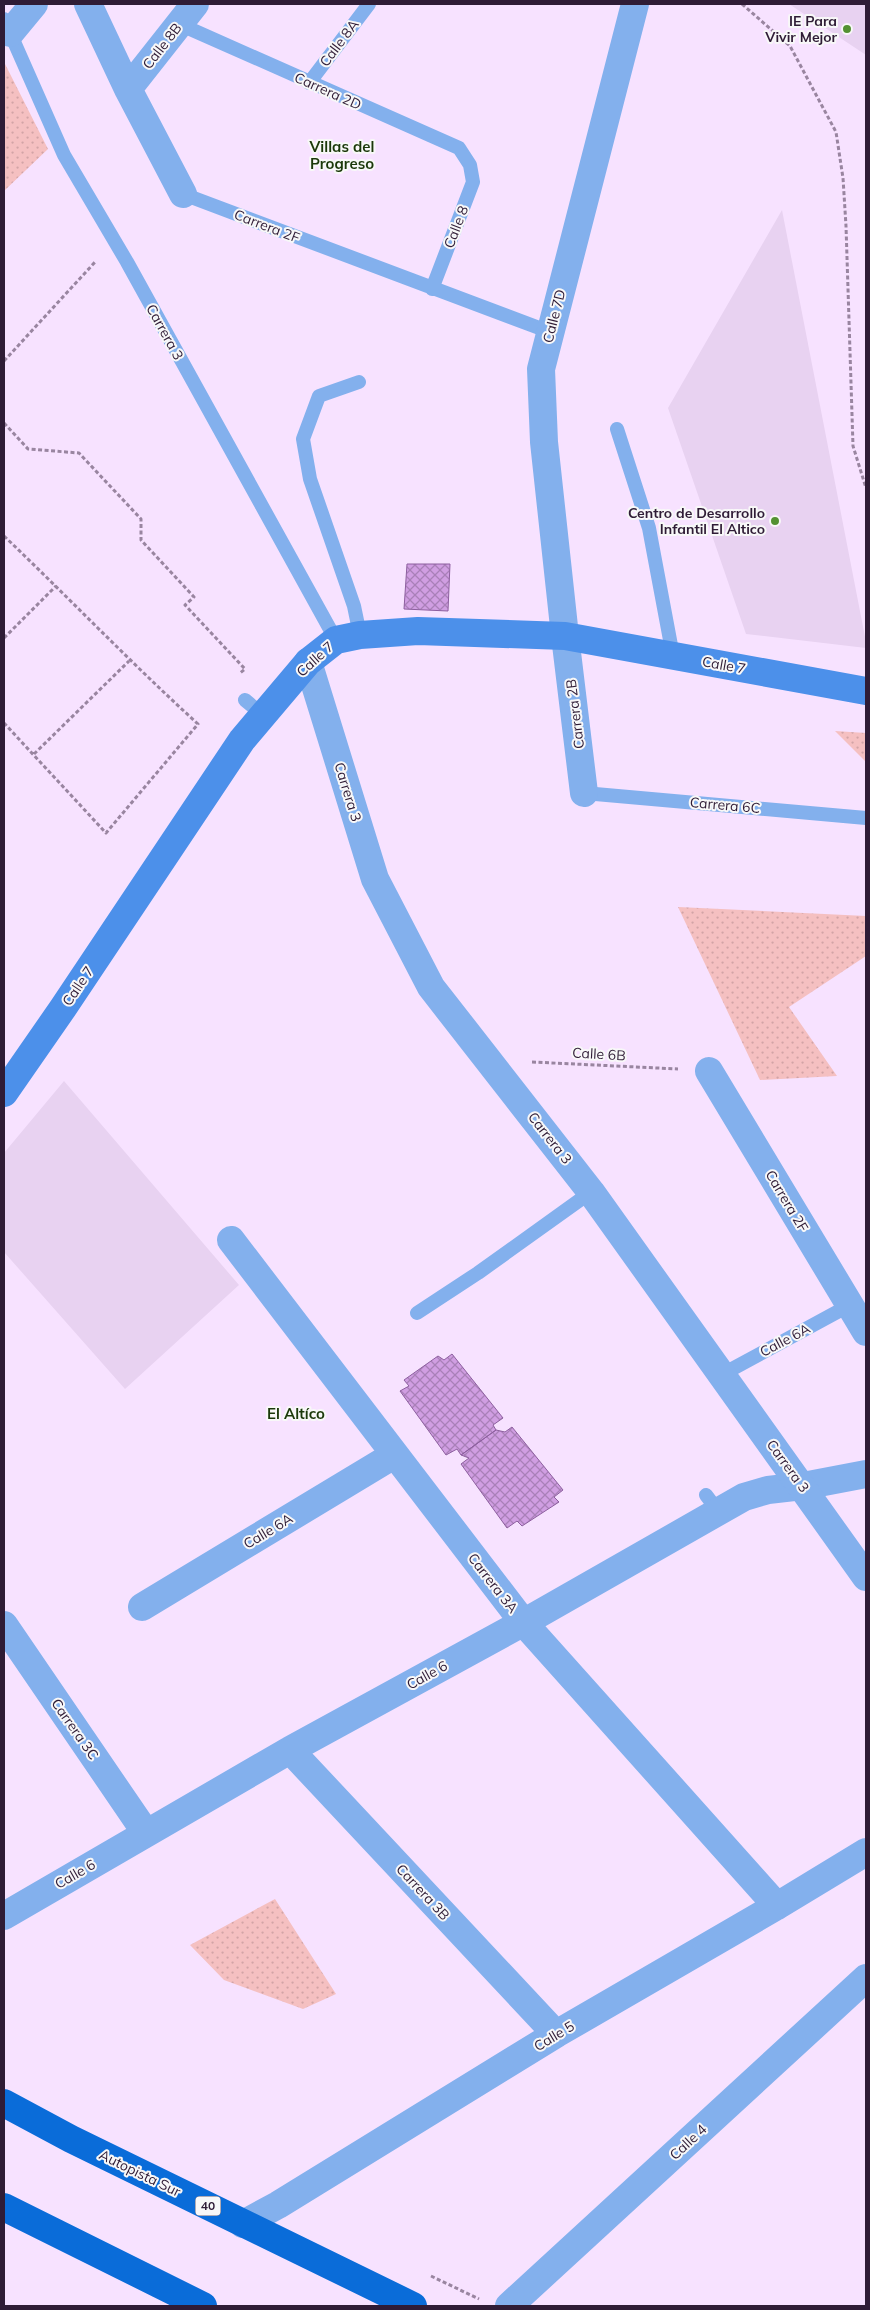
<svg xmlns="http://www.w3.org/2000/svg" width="870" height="2310" font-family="Mulish,sans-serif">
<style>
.built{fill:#e8d2f1}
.grass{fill:url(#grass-dots)}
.building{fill:url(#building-cross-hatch);stroke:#8d5f9f}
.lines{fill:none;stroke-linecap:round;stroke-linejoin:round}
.path{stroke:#9985a0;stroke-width:3;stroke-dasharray:4 2.5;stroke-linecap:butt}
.service{stroke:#83b0ed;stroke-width:14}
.minor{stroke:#83b0ed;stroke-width:28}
.tertiary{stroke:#83b0ed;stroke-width:28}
.secondary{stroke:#4c90ea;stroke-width:28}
.trunk{stroke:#0a6cd9;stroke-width:28}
.poi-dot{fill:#539132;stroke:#f8f8f8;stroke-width:2}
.labels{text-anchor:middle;stroke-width:4;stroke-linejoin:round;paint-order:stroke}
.shield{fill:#f8f8f8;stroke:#6b5e70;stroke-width:1}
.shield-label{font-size:12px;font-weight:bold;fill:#2f1c36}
.poi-label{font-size:14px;font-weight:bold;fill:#2f1c36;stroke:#f8f8f8;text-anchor:end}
.street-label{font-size:14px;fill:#2f1c36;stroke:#f8f8f8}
.neighbourhood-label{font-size:15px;font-weight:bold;fill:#1b380a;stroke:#f8f8f8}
</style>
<defs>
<pattern id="grass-dots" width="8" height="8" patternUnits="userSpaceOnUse" patternTransform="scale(1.25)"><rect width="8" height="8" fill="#f5c0c1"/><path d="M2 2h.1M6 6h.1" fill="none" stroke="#d2a4a6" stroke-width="1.8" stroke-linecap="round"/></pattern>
<pattern id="building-cross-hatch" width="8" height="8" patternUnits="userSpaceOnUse" patternTransform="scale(1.25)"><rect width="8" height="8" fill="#d09ee2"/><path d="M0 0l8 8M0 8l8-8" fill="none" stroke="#a980b8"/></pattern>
</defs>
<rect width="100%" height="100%" fill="#f7e2ff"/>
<!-- built -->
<path class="built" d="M 789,4 L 866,4 L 866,55 Z
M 782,210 L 866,642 L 866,648 L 746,634 L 668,408 Z
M 64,1081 L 239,1285 L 125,1389 L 4,1252 L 4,1153 Z"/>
<!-- grass -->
<path class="grass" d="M 4,62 L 48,149 L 4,191 Z
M 835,731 L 866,733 L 866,762 Z
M 678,907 L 866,916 L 866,956 L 789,1007 L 837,1076 L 760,1080 Z
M 275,1899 L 336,1994 L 303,2009 L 224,1980 L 190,1945 Z"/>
<!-- building -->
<path class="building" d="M 407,564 L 450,564 L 448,611 L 404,609 Z
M 452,1354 L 503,1418 L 493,1425 L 496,1430 L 461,1455 L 457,1449 L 446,1455 L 400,1391 L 409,1386 L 404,1380 L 438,1356 L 444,1360 Z
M 512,1427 L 563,1490 L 554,1497 L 559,1502 L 522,1526 L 517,1521 L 507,1528 L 461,1464 L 469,1458 L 461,1455 L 496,1430 L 505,1432 Z"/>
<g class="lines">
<!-- path -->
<path class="path" d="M 742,4 L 790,46 L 836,132 L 843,178 L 846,226 L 853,446 L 866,488
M 4,361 L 96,261
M 4,423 L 28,449 L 79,453 L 141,519 L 141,540 L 194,597 L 185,605 L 245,669 L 240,673
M 4,536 C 69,598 131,663 198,724 L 106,833 L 4,723
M 4,638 L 56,586
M 34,754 L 129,661
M 532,1062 L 678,1069
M 431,2276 L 479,2299"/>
<!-- service -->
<path class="service" d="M 4,19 L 64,155 L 127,262 L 336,640
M 179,24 L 459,148 L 470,165 L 473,182 L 432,289
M 309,83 L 369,4
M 183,194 L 550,332
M 359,382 L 319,396 L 303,439 L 310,479 L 354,606 L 360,635
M 617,429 L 649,528 L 673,656
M 245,700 L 263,715
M 584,793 L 866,818
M 417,1313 L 478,1273 L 591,1192
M 721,1375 L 850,1305
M 706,1495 L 718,1511"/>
<!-- minor -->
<path class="minor" d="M 88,4 L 128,89 L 183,194
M 10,33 L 34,4
M 128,89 L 195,4
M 565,636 L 584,793
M 709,1071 L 866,1332
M 231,1240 L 523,1622 L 777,1906
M 142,1607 L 394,1455
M 4,1625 L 146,1833
M 290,1750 L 556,2034
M 4,1916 L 290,1750 L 537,1615 L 744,1497 L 768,1490 L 803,1486 L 866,1474
M 243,2224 L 278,2205 L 556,2034 L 777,1906 L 866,1852
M 509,2306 L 866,1978"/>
<!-- tertiary -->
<path class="tertiary" d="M 565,636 L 544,442 L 541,369 L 635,4
M 308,662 L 375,879 L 431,987 L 591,1192 L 866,1577"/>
<!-- secondary -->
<path class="secondary" d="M 4,1093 L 63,1008 L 242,740 L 308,662 L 336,640 L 360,635 L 418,631 L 565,636 L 866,691"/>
<!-- trunk -->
<path class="trunk" d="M 4,2103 L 71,2139 L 413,2306
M 4,2207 L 203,2306"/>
</g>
<!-- markers -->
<g class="poi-dot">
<circle cx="847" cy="29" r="5"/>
<circle cx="775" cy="521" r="5"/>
</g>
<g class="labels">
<!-- shield labels -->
<rect class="shield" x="195.5" y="2196.5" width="25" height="19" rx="4"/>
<g class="shield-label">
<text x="208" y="2210">40</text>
</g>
<!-- poi labels -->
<g class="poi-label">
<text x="837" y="26">IE Para<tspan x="837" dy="16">Vivir Mejor</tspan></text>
<text x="765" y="518">Centro de Desarrollo<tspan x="765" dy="16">Infantil El Altico</tspan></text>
</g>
<!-- street labels -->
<g class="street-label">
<text transform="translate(339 43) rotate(-53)" y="5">Calle 8A</text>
<text transform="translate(162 46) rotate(-52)" y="5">Calle 8B</text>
<text transform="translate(328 91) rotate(24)" y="5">Carrera 2D</text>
<text transform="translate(267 226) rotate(21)" y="5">Carrera 2F</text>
<text transform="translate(456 227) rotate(-69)" y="5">Calle 8</text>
<text transform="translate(554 316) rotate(-76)" y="5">Calle 7D</text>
<text transform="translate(165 332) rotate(61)" y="5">Carrera 3</text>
<text transform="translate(315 659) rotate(-42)" y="5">Calle 7</text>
<text transform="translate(724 665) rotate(10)" y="5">Calle 7</text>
<text transform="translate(575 714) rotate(-97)" y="5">Carrera 2B</text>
<text transform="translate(348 792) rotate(73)" y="5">Carrera 3</text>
<text transform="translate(725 805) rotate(5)" y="5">Carrera 6C</text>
<text transform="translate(78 986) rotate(-56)" y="5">Calle 7</text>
<text transform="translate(599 1054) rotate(3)" y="5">Calle 6B</text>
<text transform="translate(550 1138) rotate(52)" y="5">Carrera 3</text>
<text transform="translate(787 1201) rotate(59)" y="5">Carrera 2F</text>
<text transform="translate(785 1340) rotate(-28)" y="5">Calle 6A</text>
<text transform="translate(788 1466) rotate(54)" y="5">Carrera 3</text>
<text transform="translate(268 1531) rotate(-31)" y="5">Calle 6A</text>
<text transform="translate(493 1583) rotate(52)" y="5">Carrera 3A</text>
<text transform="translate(427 1675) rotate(-29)" y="5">Calle 6</text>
<text transform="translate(75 1729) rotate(55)" y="5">Carrera 3C</text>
<text transform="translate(75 1874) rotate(-30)" y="5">Calle 6</text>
<text transform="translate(423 1892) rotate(47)" y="5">Carrera 3B</text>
<text transform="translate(554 2036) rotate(-31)" y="5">Calle 5</text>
<text transform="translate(688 2142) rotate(-43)" y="5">Calle 4</text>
<text transform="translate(140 2173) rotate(26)" y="5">Autopista Sur</text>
</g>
<!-- neighbourhood labels -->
<g class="neighbourhood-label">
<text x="342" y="152">Villas del<tspan x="342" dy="17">Progreso</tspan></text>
<text x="296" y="1419">El Altíco</text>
</g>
</g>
<!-- border -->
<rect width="870" height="2310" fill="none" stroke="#2f1c36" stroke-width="10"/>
</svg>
